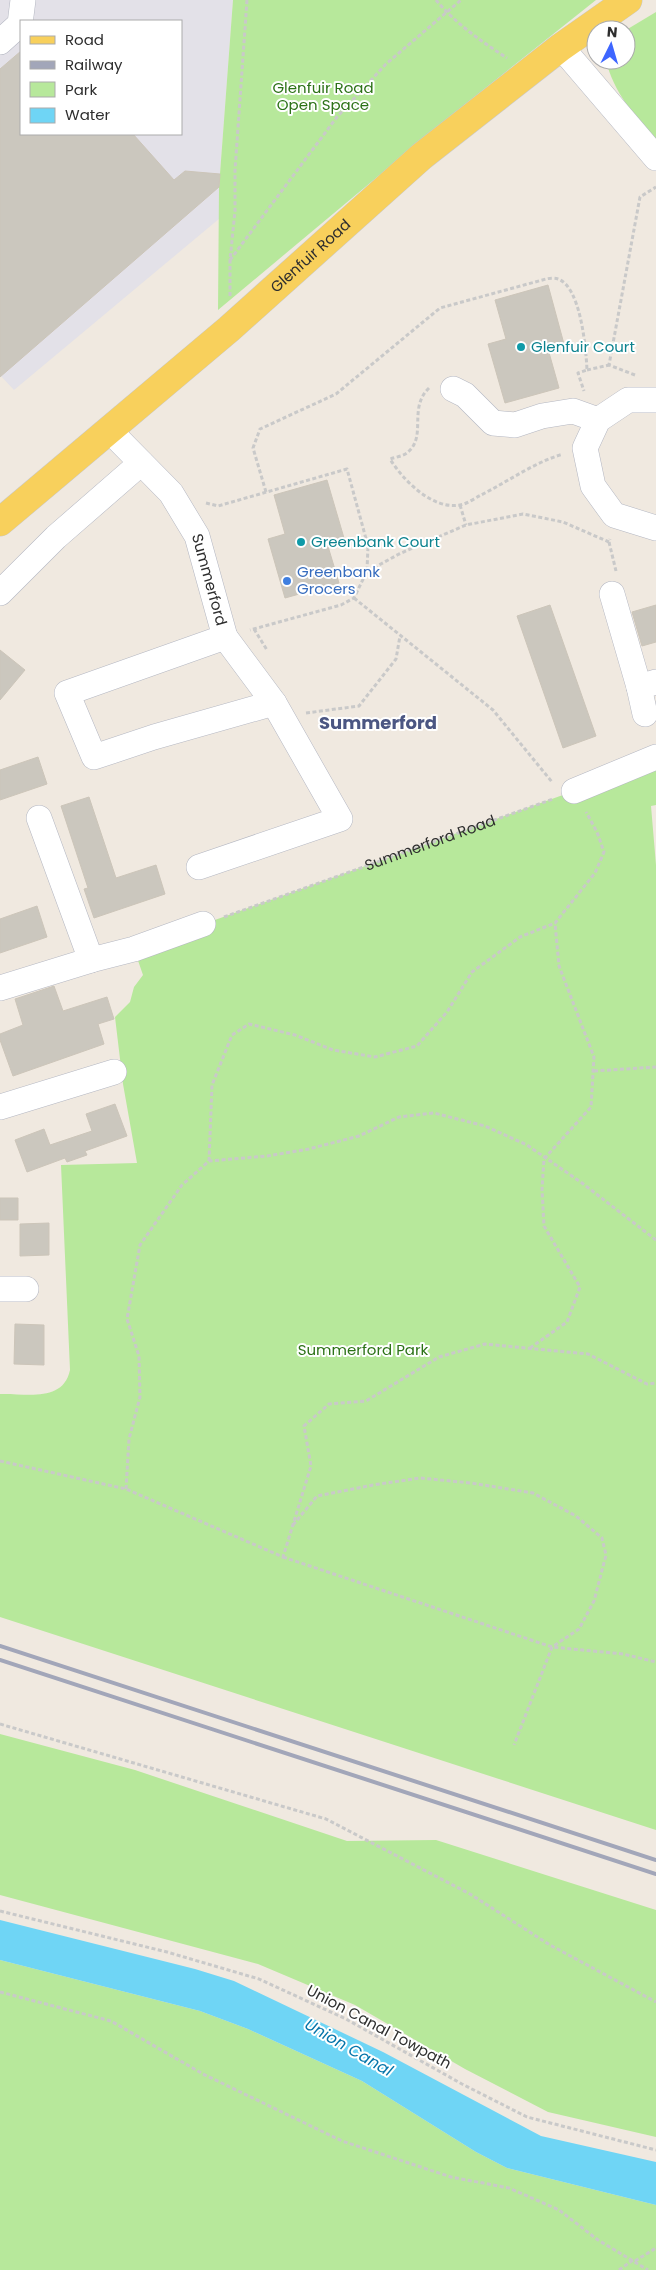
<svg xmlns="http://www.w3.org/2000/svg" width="656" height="2270" font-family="Poppins,sans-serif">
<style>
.industrial{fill:#e3e1e8;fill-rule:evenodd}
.green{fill:#b7e89b}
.water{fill:#6fd5f5}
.building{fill:#cbc7be;stroke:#ccc5b9}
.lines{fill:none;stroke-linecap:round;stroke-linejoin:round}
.minor-casing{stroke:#b4b7c2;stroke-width:26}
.major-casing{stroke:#c9c9c9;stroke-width:29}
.path{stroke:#c9c9c9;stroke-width:3;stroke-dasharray:4 2.5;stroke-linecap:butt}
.minor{stroke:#fff;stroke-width:25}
.major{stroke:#f8d05c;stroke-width:28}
.rail{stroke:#a2a6b9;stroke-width:4}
.culture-dot{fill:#0f9aa8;stroke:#fff;stroke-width:2}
.shop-dot{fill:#3f7fe0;stroke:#fff;stroke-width:2}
.labels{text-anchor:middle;stroke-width:4;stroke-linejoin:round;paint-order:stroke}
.park-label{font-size:15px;fill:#2c7217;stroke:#fff}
.street-label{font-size:15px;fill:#2e2e2e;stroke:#fff}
.culture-label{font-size:15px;fill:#0d838f;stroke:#fff;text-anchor:start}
.shop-label{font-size:15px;fill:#366cbe;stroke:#fff;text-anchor:start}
.water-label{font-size:16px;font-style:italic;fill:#0675aa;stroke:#fff}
.quarter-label{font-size:18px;font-weight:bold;fill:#4b5682;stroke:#fff}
</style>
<rect width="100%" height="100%" fill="#f0e9e0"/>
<!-- industrial -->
<path class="industrial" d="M 0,0 L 233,0 L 219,187 L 220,218 L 14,390 L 0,375 ZM 21,21 L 181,21 L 181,134 L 21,134 Z"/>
<!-- green -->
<path class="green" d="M 233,0 L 596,0 L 449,117 L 218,310 L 219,187 Z
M 656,12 L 656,142 C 636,117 613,92 606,60 L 626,60 L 626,30 Z
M 656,757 L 656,805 L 651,806 L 656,865 L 656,1830 L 0,1617 L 0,1394 C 26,1393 63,1403 70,1370 L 61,1165 L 137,1163 L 123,1084 L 115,1017 L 130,1002 L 134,987 L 143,975 L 134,949 L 574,791 Z
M 0,1734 L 135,1770 L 347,1841 L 436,1840 L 656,1910 L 656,2137 L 548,2112 L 465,2069 L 355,2005 L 258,1964 L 0,1895 Z
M 0,1960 L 200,2011 L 248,2029 L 362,2081 L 476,2152 L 507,2168 L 656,2205 L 656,2270 L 0,2270 Z"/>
<!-- water -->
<path class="water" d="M 0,1920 L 195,1969 L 234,1981 L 383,2052 L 541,2136 L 656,2162 L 656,2205 L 507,2168 L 476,2152 L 362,2081 L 248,2029 L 200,2011 L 0,1960 Z"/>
<!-- building -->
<path class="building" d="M 21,51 L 21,134 L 133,134 L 174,180 L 185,171 L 220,174 L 219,187 L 0,377 L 0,69 Z
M 548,285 L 564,344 L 548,349 L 559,388 L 505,403 L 488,344 L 506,339 L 495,300 Z
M 327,480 L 344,538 L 327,543 L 339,583 L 285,598 L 268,539 L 285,534 L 274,495 Z
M 550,605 L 596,736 L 563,748 L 517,616 Z
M 656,605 L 656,642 L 642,646 L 632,612 Z
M 0,650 L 25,670 L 0,700 Z
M 38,757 L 47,784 L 0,800 L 0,770 Z
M 89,797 L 116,878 L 156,865 L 165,894 L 94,918 L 84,889 L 88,888 L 61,806 Z
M 37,906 L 47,937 L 0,953 L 0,919 Z
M 54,986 L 63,1011 L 107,997 L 114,1019 L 98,1024 L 104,1044 L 13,1076 L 0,1040 L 0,1034 L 23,1025 L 15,999 Z
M 115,1104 L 127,1136 L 85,1151 L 87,1155 L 67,1162 L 65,1158 L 27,1172 L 15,1140 L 44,1129 L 50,1145 L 92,1131 L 86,1114 Z
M 0,1198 L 18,1198 L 18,1220 L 0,1220 Z
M 49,1223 L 49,1255 L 20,1256 L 20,1224 Z
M 15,1324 L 44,1325 L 44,1365 L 14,1364 Z"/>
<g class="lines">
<!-- minor casing -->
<g class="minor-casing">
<g id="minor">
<path d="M 0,42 L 20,24 L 23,0"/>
<path d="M 561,47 L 656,158"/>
<path d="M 453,389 L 465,395 L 493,423 L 515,425 L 542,416 L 573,411 L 598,420"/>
<path d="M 656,400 L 628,400 L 598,420 L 585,448 L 593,486 L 614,515 L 656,528"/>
<path id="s2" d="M 109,430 L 171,493 L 197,536 L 225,637 L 67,693 L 94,757 L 154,737 L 274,703"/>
<path d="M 0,593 L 56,537 L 141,463"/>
<path d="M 612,594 L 639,687 L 656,682"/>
<path d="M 639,687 L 645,714"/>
<path d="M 574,791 L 656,757"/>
<path d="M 39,818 L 91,960"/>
<path d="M 199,867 L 340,819 L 274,703 L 225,637"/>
<path d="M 0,988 L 91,960 L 134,949 L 203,924"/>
<path d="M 0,1107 L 114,1072"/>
<path d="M 0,1289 L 26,1289"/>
</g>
</g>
<!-- major casing -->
<g class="major-casing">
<g id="major">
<path id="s3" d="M 0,522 L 229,329 L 422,156 L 561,47 L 628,0"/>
</g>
</g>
<!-- path -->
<g class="path">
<path d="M 436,0 C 455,23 482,42 507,58"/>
<path d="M 230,260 L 337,117 L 386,64 L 461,0"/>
<path d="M 230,296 L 230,260 L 235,211 L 235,170 L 247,0"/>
<path d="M 587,370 L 609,365"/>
<path d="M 635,375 L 609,365 L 640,197 L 656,187"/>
<path d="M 429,388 C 408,408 427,436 408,452 C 404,456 396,457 390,459 C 403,480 432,510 460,505 C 467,504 475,498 481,495 C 509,481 533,463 563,454"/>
<path d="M 266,492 L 253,448 L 260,429 L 336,394 L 440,308 L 546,279 C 550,278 555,278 558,279 C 581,287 586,349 587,370 L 578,373 L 584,391"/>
<path d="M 206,503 L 218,506 L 347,469 L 368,546 L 367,571 L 354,598 L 341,605 L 250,630"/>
<path d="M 460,505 L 466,525"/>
<path d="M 609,542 L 616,571"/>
<path d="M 368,571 L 399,554 L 466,525 L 523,514 L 563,522 L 609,542 L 610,539"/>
<path d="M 354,598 L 493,710 L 552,782"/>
<path d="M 254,629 L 267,650"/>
<path d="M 306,713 L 359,706 L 396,659 L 400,636"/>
<path id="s1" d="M 224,917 L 553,799"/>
<path d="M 594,1071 L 656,1067"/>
<path d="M 209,1161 L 212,1085 L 232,1035 L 249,1024 L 295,1035 L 333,1050 L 375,1057 L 417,1046 L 447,1012 L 472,972 L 520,937 L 555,923 L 595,873 L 604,852 L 597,832 L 586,812"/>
<path d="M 530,1348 L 567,1322 L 580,1287 L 544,1226 L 542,1189 L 544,1159 L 591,1107 L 594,1057 L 559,966 L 555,923"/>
<path d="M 0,1461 L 126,1489 L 283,1557 L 311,1466 L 304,1426 L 329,1404 L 366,1401 L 439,1357 L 485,1344 L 588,1354 L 647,1384 L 656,1383"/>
<path d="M 126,1489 L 129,1439 L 140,1397 L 139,1356 L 127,1319 L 140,1245 L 182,1185 L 209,1161 L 267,1156 L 309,1149 L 359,1136 L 399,1117 L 434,1113 L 485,1126 L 527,1145 L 582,1183 L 656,1240"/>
<path d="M 293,1525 L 317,1496 L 373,1485 L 420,1478 L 471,1483 L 533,1493 L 576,1516 L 602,1538 L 606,1555 L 594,1601 L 579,1629 L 552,1647 L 514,1745"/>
<path d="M 283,1557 L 552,1647 L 623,1654 L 656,1662"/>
<path d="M 0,1724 L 326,1819 L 470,1894 L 550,1945 L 656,2002"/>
<path d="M 0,1911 L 167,1952 L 259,1979 L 346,2019 L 462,2084 L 527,2117 L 656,2150"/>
<path d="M 0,1992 L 111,2021 L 203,2074 L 342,2141 L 451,2177 L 509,2188 L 559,2210 L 598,2240 L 648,2270"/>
<path d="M 635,2261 L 656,2248"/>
<path d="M 619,2270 L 633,2260"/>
</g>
<!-- minor -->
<use href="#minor" class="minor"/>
<!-- major -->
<use href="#major" class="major"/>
<!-- rail -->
<path class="rail" d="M 0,1646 L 656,1860
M 0,1660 L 656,1874"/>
</g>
<!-- markers -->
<g class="culture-dot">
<circle cx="521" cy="347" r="5"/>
<circle cx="301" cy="542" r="5"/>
</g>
<circle class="shop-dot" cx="287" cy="581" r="5"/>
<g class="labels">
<!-- park labels -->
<g class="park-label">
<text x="323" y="93">Glenfuir Road<tspan x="323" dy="17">Open Space</tspan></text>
<text x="363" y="1355">Summerford Park</text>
</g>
<!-- street labels -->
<g class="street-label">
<text dy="5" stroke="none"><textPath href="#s3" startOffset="409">Glenfuir Road</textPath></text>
<text dy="5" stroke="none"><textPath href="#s2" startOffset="184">Summerford</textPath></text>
<text dy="5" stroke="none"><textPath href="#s1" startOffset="219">Summerford Road</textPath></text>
<text transform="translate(379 2027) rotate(28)" y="5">Union Canal Towpath</text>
</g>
<!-- culture labels -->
<g class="culture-label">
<text x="531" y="352">Glenfuir Court</text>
<text x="311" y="547">Greenbank Court</text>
</g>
<!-- shop labels -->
<g class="shop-label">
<text x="297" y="577">Greenbank<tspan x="297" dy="17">Grocers</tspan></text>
</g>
<!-- water labels -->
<g class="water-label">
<text transform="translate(349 2047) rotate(30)" y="6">Union Canal</text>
</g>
<!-- quarter labels -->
<g class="quarter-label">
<text x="378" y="729">Summerford</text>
</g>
</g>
<!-- legend -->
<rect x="20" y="20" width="162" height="115" fill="#ffffff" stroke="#ababab"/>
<rect x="30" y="36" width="25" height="8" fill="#f8d05c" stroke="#ababab"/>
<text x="65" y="45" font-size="15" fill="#2e2e2e">Road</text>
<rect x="30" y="61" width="25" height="8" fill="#a2a6b9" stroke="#ababab"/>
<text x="65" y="70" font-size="15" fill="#2e2e2e">Railway</text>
<rect x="30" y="82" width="25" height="15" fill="#b7e89b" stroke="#ababab"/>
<text x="65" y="95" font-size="15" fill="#2e2e2e">Park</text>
<rect x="30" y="108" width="25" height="15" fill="#6fd5f5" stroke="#ababab"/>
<text x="65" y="120" font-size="15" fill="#2e2e2e">Water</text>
<!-- north arrow -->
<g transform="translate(611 45) rotate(5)"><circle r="24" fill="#ffffff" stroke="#ababab"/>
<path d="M0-4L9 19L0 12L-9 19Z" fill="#3e66ff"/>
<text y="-8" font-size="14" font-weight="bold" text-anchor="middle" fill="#2e2e2e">N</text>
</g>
</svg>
